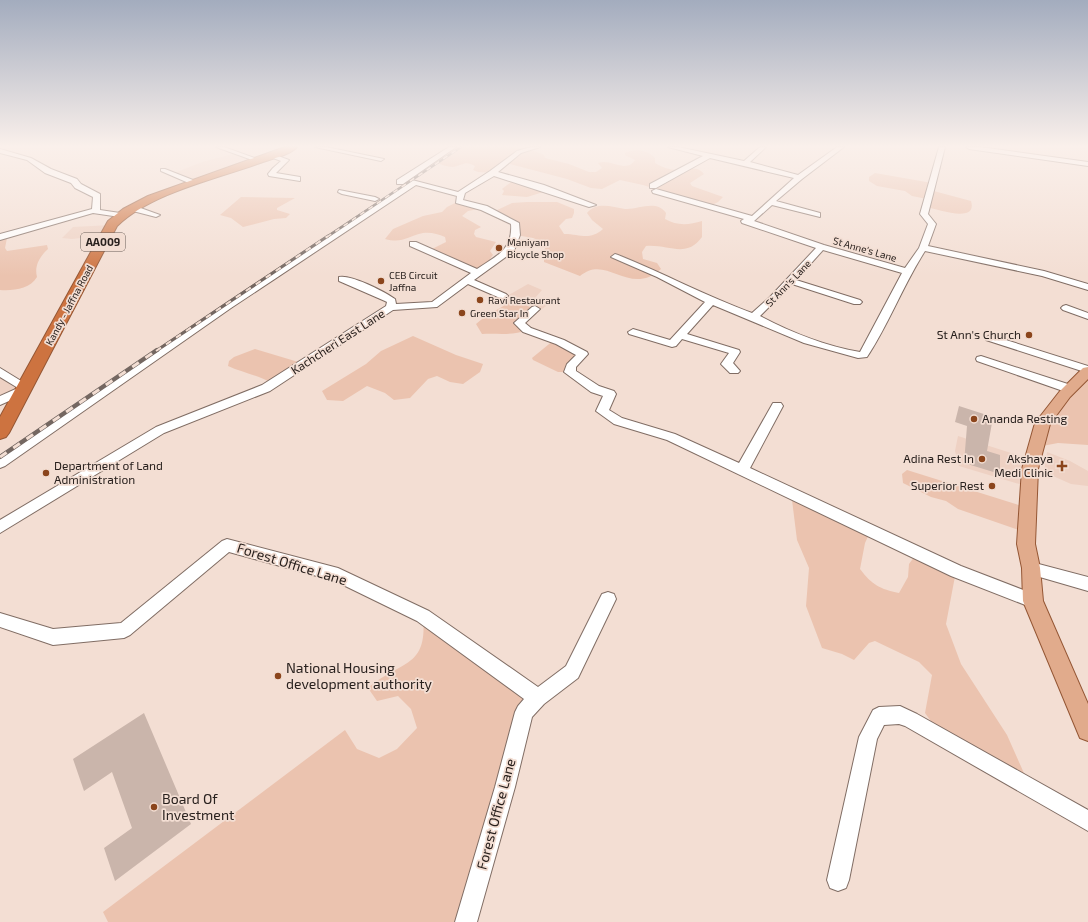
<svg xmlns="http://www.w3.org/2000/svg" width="1088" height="922" font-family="'Exo 2',sans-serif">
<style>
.built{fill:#eed1c3}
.green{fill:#ebc3af}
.building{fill:#cab5ab}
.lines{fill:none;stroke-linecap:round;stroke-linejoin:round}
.minor-casing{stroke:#806d64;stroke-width:2}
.major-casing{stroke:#945634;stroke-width:2}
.highway-casing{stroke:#945634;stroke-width:2}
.minor{fill:#fff;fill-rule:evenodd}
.major{fill:#e1ab8c;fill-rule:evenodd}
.highway{fill:#cd7340;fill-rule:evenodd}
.rail-far2-casing{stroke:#746761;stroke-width:2.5}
.rail-far1-casing{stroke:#746761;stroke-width:3}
.rail-casing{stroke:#746761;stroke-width:4.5}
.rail-far2{stroke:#f3ded3;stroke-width:1.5;stroke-dasharray:5;stroke-linecap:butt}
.rail-far1{stroke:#f3ded3;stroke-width:2;stroke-dasharray:6;stroke-linecap:butt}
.rail{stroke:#f3ded3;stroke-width:3;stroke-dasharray:8;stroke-linecap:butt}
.poi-dot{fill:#8b451c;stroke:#f3ded3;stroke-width:1.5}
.labels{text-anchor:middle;stroke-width:3.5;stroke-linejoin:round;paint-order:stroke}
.far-poi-label{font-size:10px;fill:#29211e;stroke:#f3ded3;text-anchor:start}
.far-street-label{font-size:10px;fill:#29211e;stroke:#f3ded3}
.shield{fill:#f3ded3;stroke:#665a54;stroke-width:1}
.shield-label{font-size:11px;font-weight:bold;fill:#29211e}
.poi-label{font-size:12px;fill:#29211e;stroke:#f3ded3;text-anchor:end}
.street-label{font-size:12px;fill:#29211e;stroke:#f3ded3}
.near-street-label{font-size:14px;fill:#29211e;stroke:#f3ded3}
.near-poi-label{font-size:14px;fill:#29211e;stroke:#f3ded3;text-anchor:start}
</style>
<rect width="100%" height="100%" fill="#f3ded3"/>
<!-- built -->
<path class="built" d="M 237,153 L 257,160 L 194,182 L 172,174 L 202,162 Z
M 111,225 L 106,235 L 72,239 L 62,238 L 73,227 Z
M 528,284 L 542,290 L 535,298 L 549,304 L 542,309 L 507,296 Z
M 0,373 L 25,387 L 0,401 Z
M 958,436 L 1033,460 L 1029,487 L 959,466 L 955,451 Z
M 1047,452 L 1070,461 L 1088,471 L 1088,486 L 1071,484 L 1044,472 Z"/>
<!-- green -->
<path class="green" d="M 453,147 C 483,147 516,142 544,155 L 545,158 L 569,164 L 589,172 L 596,172 L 602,168 L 598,163 C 611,158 626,174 635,160 L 625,155 L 625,153 C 635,148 648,150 655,158 L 655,163 C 662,167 669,170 677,170 C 686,170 697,165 704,174 L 690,183 L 692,186 L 723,197 L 718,202 L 710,206 L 643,185 L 620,180 L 602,189 L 591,188 L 567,179 L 506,163 L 493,173 L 478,172 L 473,170 L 475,166 C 465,160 463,165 453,167 C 446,167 438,163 431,161 Z
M 875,173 L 932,183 L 930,190 L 971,201 C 978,224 937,209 926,207 L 927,199 L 912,196 L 905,191 L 877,186 L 869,181 L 869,177 Z
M 515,179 L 550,190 L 527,197 L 502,195 L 504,191 L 502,189 Z
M 241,197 L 295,198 L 277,208 L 277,210 L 290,214 L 286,218 L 274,219 L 243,227 L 231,218 L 220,215 Z
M 459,201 L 484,208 L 468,211 L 462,216 L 481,227 L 475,230 L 474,234 L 476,237 L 496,242 L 490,251 L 493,255 L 490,259 L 490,263 L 478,273 L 428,251 L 446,242 L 445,237 C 438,234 431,232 423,233 C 407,236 403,244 385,239 L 393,229 L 423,216 L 442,212 L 447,207 Z
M 527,202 L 557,202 L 574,209 L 574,213 L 572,218 L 566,219 L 559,226 L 564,234 C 581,234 589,241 603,229 L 592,220 L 587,213 C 597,201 612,207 625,209 C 638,210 656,199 666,213 L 665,219 C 677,226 689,225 702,221 L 702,237 C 686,259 669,244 646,246 L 642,252 L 643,259 L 657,263 L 661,269 C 629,298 607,253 580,276 L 544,262 L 544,250 L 548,244 L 533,238 L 516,235 L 515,223 L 493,212 L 512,203 Z
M 0,237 L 7,238 L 5,248 L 7,251 L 47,245 L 48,249 C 40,256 34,266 37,277 C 30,289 13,291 0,290 Z
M 513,300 L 535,309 L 519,323 L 527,330 C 512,336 498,333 482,334 L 476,324 C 487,314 501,308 513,300 Z
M 413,336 L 456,355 L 483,364 L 480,372 L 463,384 L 450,382 L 437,376 L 428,379 L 410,398 L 394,400 L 385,393 L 367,386 L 343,401 L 327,400 L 322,391 L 366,364 L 381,351 Z
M 554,340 L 583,354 L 570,372 L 558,372 L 533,360 L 532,358 Z
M 255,349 L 305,364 L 273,384 C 259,375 243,373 228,366 L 229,361 L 234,357 Z
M 1088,371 L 1088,445 L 1058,443 L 1037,447 L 1043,423 Z
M 907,470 L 1028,508 L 1027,533 L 958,509 L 946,501 L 931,497 L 903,483 L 902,474 Z
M 791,492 L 871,530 L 865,543 L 860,569 C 872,585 880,589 899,593 L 908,577 L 909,564 L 917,553 L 956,571 L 946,624 L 961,664 L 1007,735 L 1031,789 L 944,739 L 925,713 L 932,675 L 919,662 L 875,641 L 869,643 L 854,660 L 842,654 L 822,648 L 806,606 L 809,568 L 797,540 Z
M 423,616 L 538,698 L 466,922 L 108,922 L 103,912 L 345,730 L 357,749 L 379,758 L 397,749 L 417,728 L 411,709 L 398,696 L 377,701 L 368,688 C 400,660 428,669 423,616 Z"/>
<!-- building -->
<path class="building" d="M 959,406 L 993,417 L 987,451 L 1000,455 L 1000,474 L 964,463 L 967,426 L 955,422 Z
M 144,713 L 191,824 L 115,881 L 104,848 L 132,828 L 112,772 L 84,791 L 73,759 Z"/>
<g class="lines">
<!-- minor casing -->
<g class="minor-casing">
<path id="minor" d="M 216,147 L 224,147 L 260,160 L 255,161 Z
M 315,147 L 326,147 L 384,159 L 381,161 Z
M 449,147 L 456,147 L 403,184 L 397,184 L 397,180 Z
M 531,147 L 540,147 L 521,153 L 498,172 L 544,185 L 596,205 L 589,207 L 494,176 L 465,193 L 463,200 L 487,206 L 519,223 L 520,235 L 514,251 L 474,280 L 506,294 L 508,296 L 506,298 L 500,298 L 468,284 L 437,307 L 393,310 L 270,391 L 164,433 L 0,533 L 0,520 L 156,427 L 262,385 L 386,306 L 387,302 L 385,301 L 339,281 L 339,277 C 351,274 385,292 395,299 L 396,304 L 432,302 L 471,273 L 410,246 L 410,242 L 416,242 L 477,269 C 496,256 513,250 511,224 L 481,210 L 456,203 L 457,196 L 416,185 L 231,308 L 5,466 L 0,468 L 0,456 L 225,304 L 412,180 L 458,192 L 490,171 L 517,151 Z
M 668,147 L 678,147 L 744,161 L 760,147 L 766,147 L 750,162 L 798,175 L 837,147 L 844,147 L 802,179 L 776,201 L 820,213 L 820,217 L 772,205 L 754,221 L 824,245 L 905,268 L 919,248 L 928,224 L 920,214 L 939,147 L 945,147 L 928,214 L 936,224 L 928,246 L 1044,271 L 1088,284 L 1088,290 L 1042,276 L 925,251 C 903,285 889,324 867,357 L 858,358 L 804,343 L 713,305 L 687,334 L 739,350 L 740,352 L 733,363 L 740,371 L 738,373 L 730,373 L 721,364 L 729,353 L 682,339 L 676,346 L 672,347 L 629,334 L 628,332 L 633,329 L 670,340 L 705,302 L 657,277 L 611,257 L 615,254 L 618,255 C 663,273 706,296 752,313 L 770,297 L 816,248 L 742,223 L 741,221 L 744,219 L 653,193 L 652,191 L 656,189 L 752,216 L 794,178 L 710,158 L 656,188 L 650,188 L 650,184 L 703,156 ZM 823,250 L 902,273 L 860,352 C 825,346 790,332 760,316 L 792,284 L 854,304 L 860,304 L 862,302 L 860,300 L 796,280 Z
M 966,147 L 980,147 L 1088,162 L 1088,166 L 969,149 Z
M 0,149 L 31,158 L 51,169 L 77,179 L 81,184 L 100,194 L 100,210 L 120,213 L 124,215 L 120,217 L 93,213 L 0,240 L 0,234 L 92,209 L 93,197 L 75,188 L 71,183 L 45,173 L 27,160 L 0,153 Z
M 270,153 L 289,160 L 276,173 L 300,177 L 300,181 L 269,176 L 268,174 L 273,168 L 281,161 L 268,156 L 267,155 Z
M 161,169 L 165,169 L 198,182 L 191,184 L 161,171 Z
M 339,190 L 375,197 L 379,199 L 375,201 L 342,194 L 338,192 Z
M 129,206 L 135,206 L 160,215 L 156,217 L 129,210 Z
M 1066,305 L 1088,313 L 1088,319 L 1063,310 L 1061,308 L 1063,306 Z
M 535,306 L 540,309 L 525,323 L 531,328 L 564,340 L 587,352 L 588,354 L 576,367 L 576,371 L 599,386 L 614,391 L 616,394 L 609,410 L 622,418 L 675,434 L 739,463 L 773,403 L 781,403 L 783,406 L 750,468 L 961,566 L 1039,596 L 1041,601 L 1039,606 L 1033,608 L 951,576 L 667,440 L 614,424 L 596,411 L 603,396 L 591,392 L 564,372 L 567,364 L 576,355 L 556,344 L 523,332 L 514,323 L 532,307 Z
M 990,335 L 1088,366 L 1088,373 L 986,340 L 985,338 Z
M 981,356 L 1074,386 L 1076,389 L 1074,392 L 1066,392 L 977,361 L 976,359 L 977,357 Z
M 0,368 L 31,387 L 27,393 L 0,405 L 0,396 L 18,388 L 0,377 Z
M 227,539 L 338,568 L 429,611 L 538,687 L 566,666 L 602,594 L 608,592 L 614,594 L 616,599 L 578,678 L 544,704 L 532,717 L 515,787 L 477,922 L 455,922 L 495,787 L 515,712 L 518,706 L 524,699 L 417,621 L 335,581 L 229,552 L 130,635 L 124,638 L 53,645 L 0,627 L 0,613 L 53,629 L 121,623 L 222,541 Z
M 1031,562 L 1088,577 L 1088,591 L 1026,573 L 1023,568 L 1026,563 Z
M 900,706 L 917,714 L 1088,810 L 1088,831 L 905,726 L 899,724 L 884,725 L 877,739 L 849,880 L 846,888 L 838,891 L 830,888 L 827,880 L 859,737 L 873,710 L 879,707 Z"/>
</g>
<!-- major casing -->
<g class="major-casing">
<path id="major" d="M 1088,367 L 1088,379 L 1070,397 L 1050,424 L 1038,469 L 1035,544 L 1040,568 L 1043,601 L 1088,704 L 1088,741 L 1080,738 L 1023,601 L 1022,568 L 1017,544 L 1022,469 L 1035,423 L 1060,391 L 1083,368 Z"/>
</g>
<!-- highway casing -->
<g class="highway-casing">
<path id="highway" d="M 285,147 L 297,147 C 290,155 271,159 260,163 C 216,179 151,193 117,226 L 9,433 L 6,437 L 0,439 L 0,417 L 108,221 L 123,209 L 148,196 Z"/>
</g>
<!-- minor -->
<use href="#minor" class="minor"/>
<!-- major -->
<use href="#major" class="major"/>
<!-- highway -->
<use href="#highway" class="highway"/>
<!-- rail-far2 casing -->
<g class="rail-far2-casing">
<path id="rail-far2" d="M 327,237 L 461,147"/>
</g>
<!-- rail-far1 casing -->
<g class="rail-far1-casing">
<path id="rail-far1" d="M 156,351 L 328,236"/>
</g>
<!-- rail casing -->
<g class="rail-casing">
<path id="rail" d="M 0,457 L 157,350"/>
</g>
<!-- rail-far2 -->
<use href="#rail-far2" class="rail-far2"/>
<!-- rail-far1 -->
<use href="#rail-far1" class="rail-far1"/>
<!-- rail -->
<use href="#rail" class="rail"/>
</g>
<!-- sky -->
<linearGradient id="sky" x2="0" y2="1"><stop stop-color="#a3acbe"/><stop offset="0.53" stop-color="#faf0eb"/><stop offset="1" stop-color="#faf0eb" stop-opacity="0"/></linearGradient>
<rect width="1088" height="276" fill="url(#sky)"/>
<!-- markers -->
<g class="poi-dot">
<circle cx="499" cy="248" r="4"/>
<circle cx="381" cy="281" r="4"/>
<circle cx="480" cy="300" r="4"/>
<circle cx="462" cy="313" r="4"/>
<circle cx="1029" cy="335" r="4"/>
<circle cx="974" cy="419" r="4"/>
<circle cx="982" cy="459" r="4"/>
<path d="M1060 460h4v4h4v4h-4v4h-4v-4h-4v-4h4z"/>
<circle cx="46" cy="473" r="4"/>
<circle cx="992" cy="486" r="4"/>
<circle cx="278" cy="676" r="4"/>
<circle cx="154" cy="807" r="4"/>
</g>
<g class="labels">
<!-- far-poi labels -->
<g class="far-poi-label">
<text x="507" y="246">Maniyam<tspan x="507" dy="12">Bicycle Shop</tspan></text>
<text x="389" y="279">CEB Circuit<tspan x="389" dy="12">Jaffna</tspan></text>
<text x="488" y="304">Ravi Restaurant</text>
<text x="470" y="317">Green Star In</text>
</g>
<!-- far-street labels -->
<g class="far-street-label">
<text transform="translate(865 249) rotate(16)" y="4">St Anne's Lane</text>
<text transform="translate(788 283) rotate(-46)" y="4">St Ann's Lane</text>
<text transform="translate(69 305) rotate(-62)" y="4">Kandy - Jaffna Road</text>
</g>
<!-- shield labels -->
<rect class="shield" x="81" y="233" width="44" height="18" rx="3"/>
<g class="shield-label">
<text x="103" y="246">AA009</text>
</g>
<!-- poi labels -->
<g class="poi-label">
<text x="1021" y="339">St Ann's Church</text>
<text x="982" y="423" text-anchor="start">Ananda Resting</text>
<text x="974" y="463">Adina Rest In</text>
<text x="1053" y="463">Akshaya<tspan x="1053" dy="14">Medi Clinic</tspan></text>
<text x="54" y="470" text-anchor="start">Department of Land<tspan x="54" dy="14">Administration</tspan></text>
<text x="984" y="490">Superior Rest</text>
</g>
<!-- street labels -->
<g class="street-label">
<text transform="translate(338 342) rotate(-33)" y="4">Kachcheri East Lane</text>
</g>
<!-- near-street labels -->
<g class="near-street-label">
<text transform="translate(292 564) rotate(17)" y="5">Forest Office Lane</text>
<text transform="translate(496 814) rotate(-75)" y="5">Forest Office Lane</text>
</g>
<!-- near-poi labels -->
<g class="near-poi-label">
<text x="286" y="673">National Housing<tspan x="286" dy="16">development authority</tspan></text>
<text x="162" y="804">Board Of<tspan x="162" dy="16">Investment</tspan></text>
</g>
</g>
</svg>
